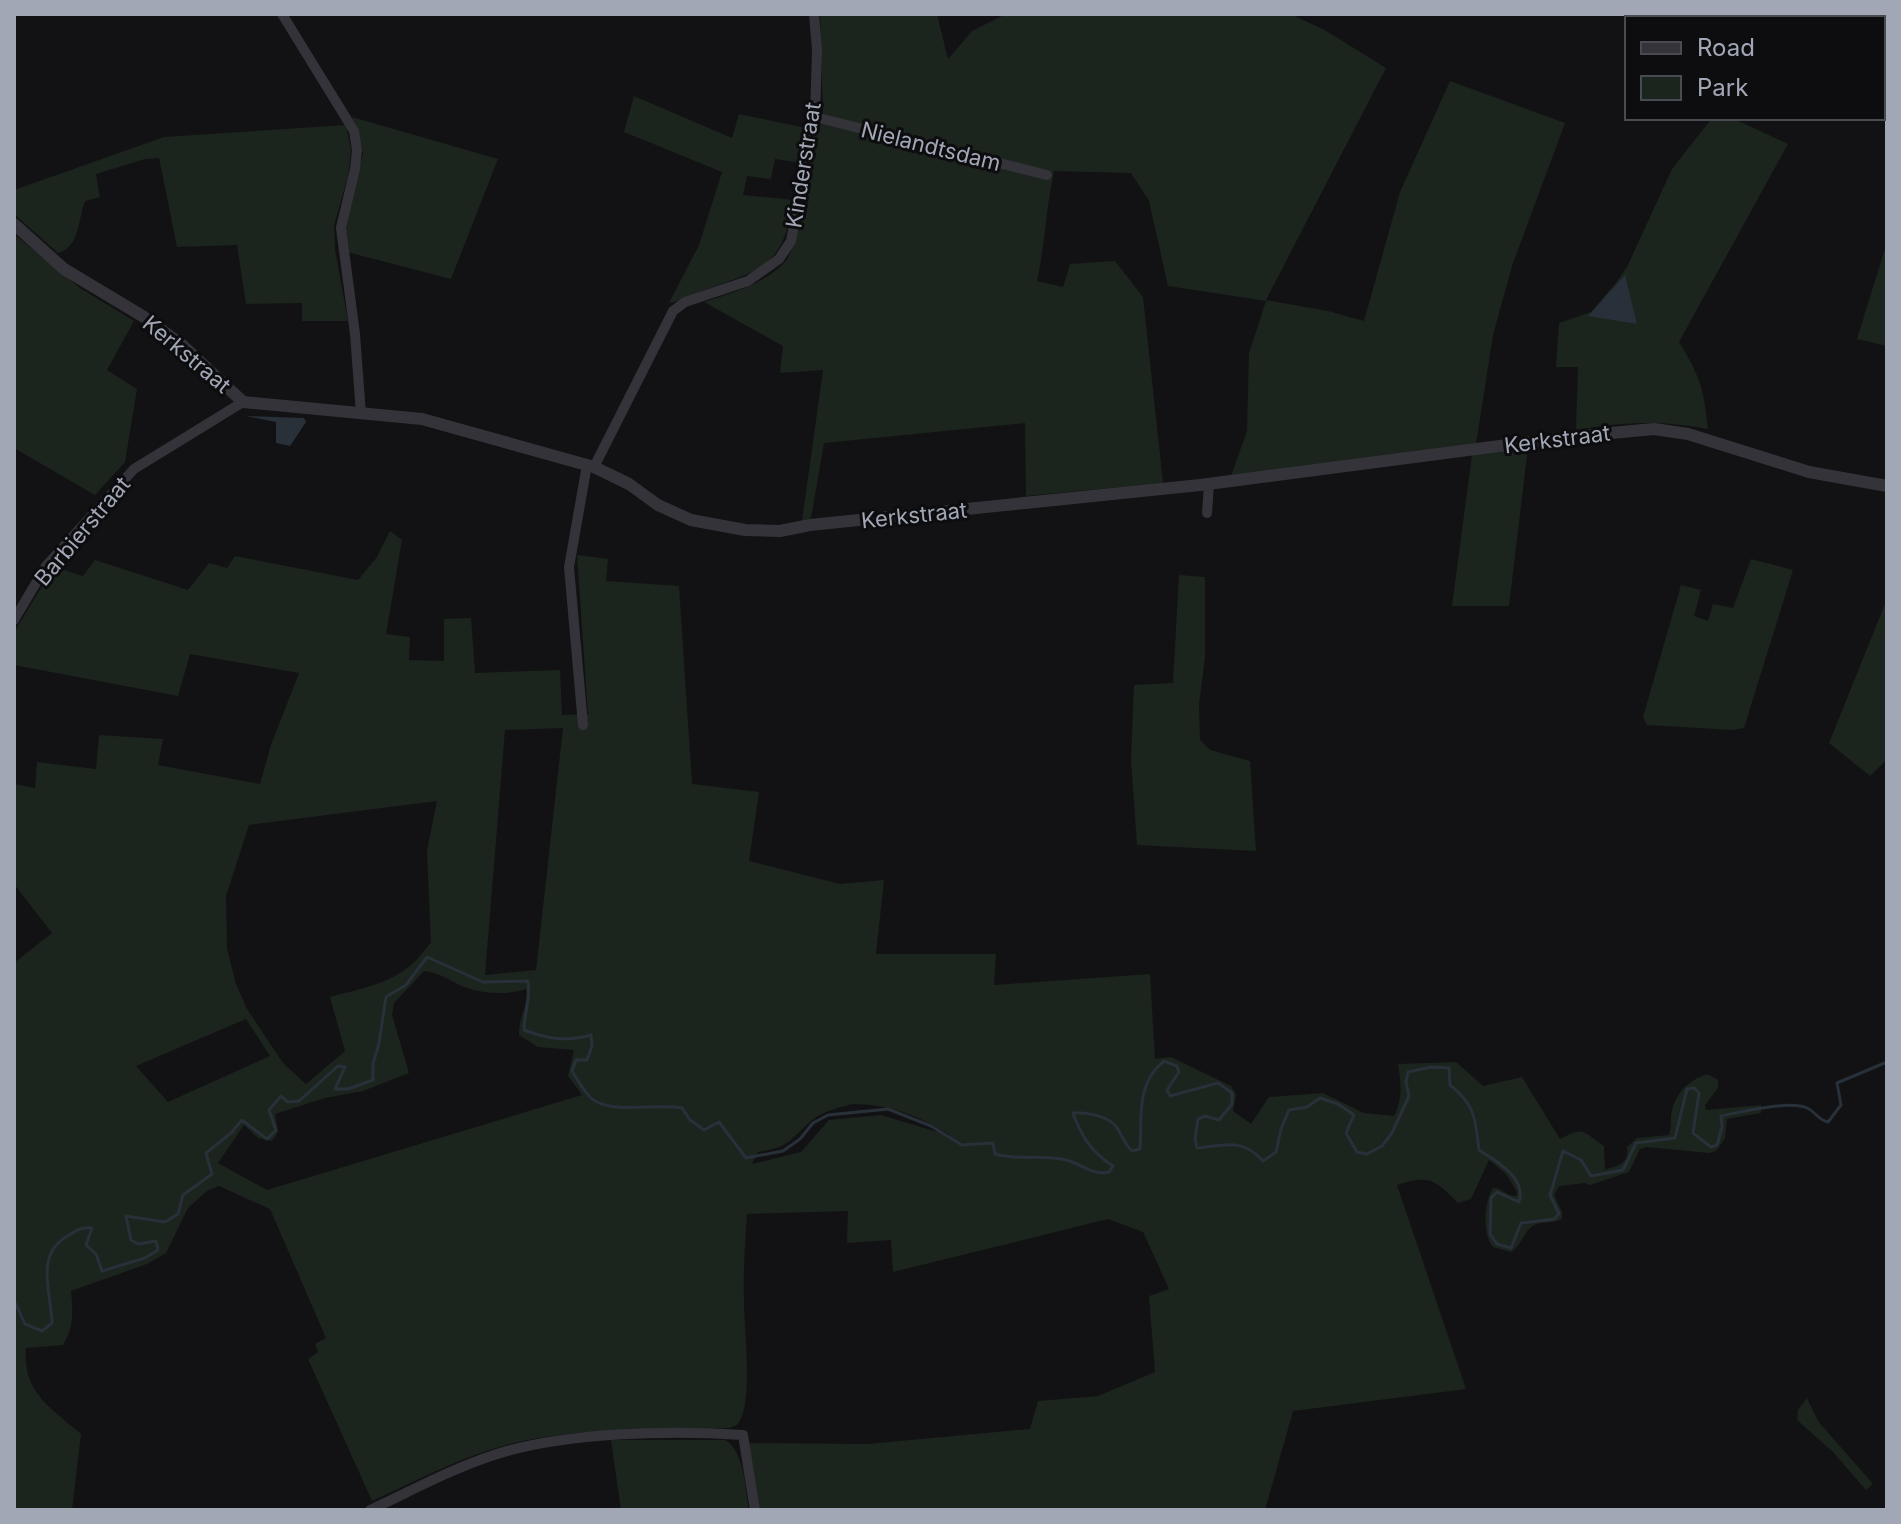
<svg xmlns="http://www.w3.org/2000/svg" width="1901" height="1524" font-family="Inter,sans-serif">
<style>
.green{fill:#1c241e;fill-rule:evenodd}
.water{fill:#283039}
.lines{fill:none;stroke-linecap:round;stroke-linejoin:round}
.stream{stroke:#283039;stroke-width:3}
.minor{stroke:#333339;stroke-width:10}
.tertiary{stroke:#333339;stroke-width:12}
.labels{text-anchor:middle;stroke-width:6;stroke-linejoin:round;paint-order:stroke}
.street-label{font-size:22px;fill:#a2a7b6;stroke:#0d0d0f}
</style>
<rect width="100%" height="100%" fill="#121214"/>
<!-- green -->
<path class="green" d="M 820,14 L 937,14 L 948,59 L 972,31 L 1006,14 L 1290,14 L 1323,29 L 1386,68 L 1266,300 L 1328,311 L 1364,321 L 1400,192 L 1450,81 L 1565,123 L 1512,266 L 1493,335 L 1476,444 L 1231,476 L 1247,431 L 1249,353 L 1266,301 L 1168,286 L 1149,201 L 1131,173 L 1054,171 C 1046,208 1045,244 1037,281 L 1063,287 L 1070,264 L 1115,261 L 1143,297 L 1163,483 L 1026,496 L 1025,423 L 824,443 L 811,518 L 802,521 L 823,370 L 780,373 L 783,346 L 704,302 C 731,293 761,285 782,265 C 803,245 812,160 818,129 L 820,124 L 839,119 L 823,114 Z
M 634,96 L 732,138 L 739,114 L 806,128 L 801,163 L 775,159 L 771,179 L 747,176 L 743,195 L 794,200 C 783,262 767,269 710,288 C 696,293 682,301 669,303 L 699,245 L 722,172 L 624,132 Z
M 352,117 L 498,159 L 451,279 L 347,252 L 346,229 L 363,153 L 359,133 Z
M 1712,118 L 1732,118 L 1788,144 L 1679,342 C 1700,376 1704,389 1708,429 C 1660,420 1624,422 1576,430 L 1578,367 L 1556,367 L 1559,323 L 1591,312 L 1615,284 L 1627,267 L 1672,169 Z
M 346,125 L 351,150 L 348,176 L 334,225 L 335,250 L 348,321 L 302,321 L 302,303 L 246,304 L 237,245 L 177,247 L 159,158 L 145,159 L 96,174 L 100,197 L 85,201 C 78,219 80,247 58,253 L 14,214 L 14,190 L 164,137 Z
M 14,234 L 80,288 L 134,321 L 107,370 L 137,389 L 125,462 L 95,495 L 14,448 Z
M 1887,242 L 1887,346 L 1857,339 Z
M 1528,447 L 1509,606 L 1452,606 L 1472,455 Z
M 390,531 L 402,540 L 386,634 L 410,637 L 409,660 L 444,661 L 444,619 L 471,618 L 475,673 L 560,670 L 562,715 L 588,714 L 577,555 L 608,559 L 606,581 L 679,586 L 692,784 L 759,792 L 749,861 L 840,884 L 884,880 L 876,954 L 996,954 L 994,985 L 1150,974 L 1155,1059 L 1171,1057 L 1231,1086 L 1236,1095 L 1233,1111 L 1251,1124 L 1269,1097 L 1323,1093 L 1364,1113 L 1394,1116 C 1403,1099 1401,1083 1398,1064 L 1456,1062 L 1483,1086 L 1522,1077 L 1560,1139 C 1584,1126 1582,1131 1604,1146 L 1605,1170 C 1620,1165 1629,1164 1627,1147 L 1637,1138 L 1669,1135 C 1671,1129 1671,1123 1671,1116 C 1674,1094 1687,1081 1707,1074 L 1718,1080 L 1718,1088 L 1705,1105 L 1706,1110 L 1761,1105 L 1761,1113 L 1727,1119 L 1725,1138 L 1716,1151 L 1709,1153 L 1646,1147 L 1640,1149 L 1629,1172 L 1590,1185 L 1585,1183 L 1559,1186 L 1554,1195 L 1562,1212 L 1562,1219 C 1553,1224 1542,1221 1534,1225 C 1524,1231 1522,1245 1511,1252 L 1493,1247 C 1482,1233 1484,1203 1493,1188 C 1503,1188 1505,1196 1516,1196 L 1517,1192 L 1506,1174 L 1489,1160 L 1471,1199 L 1458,1203 C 1435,1180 1430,1174 1397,1185 L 1466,1389 L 1293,1411 L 1265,1510 L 759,1510 L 748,1443 L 867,1444 L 1030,1429 L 1038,1401 L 1098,1396 L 1155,1372 L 1149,1296 L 1169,1289 L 1143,1232 L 1108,1219 L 893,1272 L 891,1240 L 847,1243 L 848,1211 L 747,1214 C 745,1243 743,1273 744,1302 C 744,1328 754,1407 737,1425 L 729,1428 C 660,1430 582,1427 514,1443 C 464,1455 418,1480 372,1501 L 308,1359 L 318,1352 L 315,1344 L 326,1338 L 270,1209 L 219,1186 L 207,1191 L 188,1208 L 166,1253 L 147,1264 L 71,1291 C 73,1311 74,1328 63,1345 L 26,1348 C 22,1392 51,1408 81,1434 L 72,1510 L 14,1510 L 14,963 L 52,933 L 14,884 L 15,784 L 35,788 L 37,762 L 96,769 L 99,735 L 163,739 L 158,765 L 260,784 L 271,745 L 299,673 L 190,654 L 178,696 L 14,665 L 14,632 L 54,567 L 83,576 L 95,560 L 188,590 L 209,563 L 227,568 L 235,556 L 358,580 L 377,557 ZM 563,728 L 536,970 L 485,975 L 505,730 ZM 437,801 L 427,851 L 431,942 C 404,982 374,985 330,997 L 345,1051 L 306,1084 L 283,1063 L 247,1009 L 236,984 L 227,949 L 226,896 L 249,825 ZM 424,971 C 440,972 453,983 467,988 C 485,994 508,995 526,989 C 529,1005 518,1018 519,1035 L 538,1047 L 574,1050 L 568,1076 L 582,1095 L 267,1190 L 218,1163 L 244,1125 L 258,1138 L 272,1141 L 278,1132 L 275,1114 L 325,1098 L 363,1091 L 409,1073 L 392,1015 L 394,1003 ZM 246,1019 L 270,1056 L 168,1102 L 136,1066 ZM 852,1104 C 890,1104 920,1116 951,1136 L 881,1115 L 829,1120 L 801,1152 L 752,1164 L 758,1152 C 791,1147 789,1140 811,1121 C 823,1111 838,1108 852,1104 Z
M 1751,559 L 1793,570 L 1744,728 L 1733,730 L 1647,725 L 1643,717 L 1681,585 L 1701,590 L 1694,616 L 1708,621 L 1713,604 L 1733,608 Z
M 1179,575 L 1205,577 L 1205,657 L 1199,705 L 1200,740 L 1210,750 L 1250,761 L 1256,851 L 1137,845 L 1131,760 L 1134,685 L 1173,683 Z
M 1887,599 L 1887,759 L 1870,776 L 1829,743 Z
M 1807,1398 L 1818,1421 L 1873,1484 L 1866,1490 L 1833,1452 L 1797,1420 L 1798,1410 Z
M 611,1440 L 725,1440 C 745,1452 745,1489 749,1510 L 621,1510 Z"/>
<!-- water -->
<path class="water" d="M 1625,275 L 1637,324 L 1588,316 Z
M 246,416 L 304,418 L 306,422 L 290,446 L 276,443 L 276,422 Z"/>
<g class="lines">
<!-- stream -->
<path class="stream" d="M 14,1300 L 25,1324 L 42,1331 L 52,1323 C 51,1291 34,1254 69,1235 C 77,1230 82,1227 92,1228 L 86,1245 L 96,1254 L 102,1271 L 145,1258 L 158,1250 L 156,1241 L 138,1244 L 131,1240 L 126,1216 L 165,1222 L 178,1214 L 183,1195 L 212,1174 L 206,1153 L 231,1133 L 242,1120 L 267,1139 L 276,1130 L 269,1110 L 281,1096 L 288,1102 L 299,1101 L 338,1066 L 345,1067 L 335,1089 L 348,1089 L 373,1080 L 373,1064 L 379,1043 L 386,997 L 406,985 L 427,957 L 483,982 L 528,981 C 531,1001 524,1012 524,1030 C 548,1039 566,1042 591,1035 L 592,1046 L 587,1060 L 576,1060 L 572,1071 C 578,1080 585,1095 595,1101 C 619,1114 655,1103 682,1108 L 690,1120 L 704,1130 L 719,1122 L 746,1158 L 783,1151 L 800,1139 L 813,1123 L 828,1115 L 888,1109 L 931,1126 L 962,1145 L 993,1143 L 995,1154 C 1018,1161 1042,1154 1066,1160 C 1082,1164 1093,1176 1109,1172 L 1113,1166 C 1092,1153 1081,1136 1073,1113 C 1086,1112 1110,1116 1117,1128 C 1123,1137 1124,1143 1132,1151 L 1140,1149 C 1142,1116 1136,1083 1164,1061 L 1177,1066 L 1179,1072 L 1167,1090 L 1170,1096 L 1218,1083 L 1232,1093 L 1232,1104 L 1219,1120 L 1205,1116 L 1198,1119 L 1195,1139 L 1197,1148 C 1226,1145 1242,1138 1263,1161 L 1276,1152 L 1281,1129 L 1289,1110 L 1307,1107 L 1320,1098 L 1338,1104 L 1354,1115 L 1346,1133 L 1357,1152 L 1367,1154 L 1382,1146 L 1392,1133 L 1409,1096 L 1406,1082 L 1408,1072 L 1431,1067 L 1449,1068 L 1450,1085 C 1476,1106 1475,1118 1479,1150 C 1496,1161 1527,1178 1519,1202 L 1497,1192 L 1491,1198 L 1490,1234 L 1497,1244 L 1511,1248 L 1521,1223 L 1554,1219 L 1559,1214 L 1550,1195 L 1563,1151 L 1581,1160 L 1591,1176 L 1623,1170 L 1636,1143 L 1675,1138 L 1687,1089 L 1694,1088 L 1699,1093 L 1693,1133 L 1711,1147 L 1717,1145 L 1722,1127 L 1721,1116 C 1740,1112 1791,1100 1807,1108 C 1816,1112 1818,1120 1828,1122 L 1841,1105 L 1837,1083 L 1887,1062"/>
<!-- minor -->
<path class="minor" d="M 282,14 L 354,131 L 357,150 L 355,169 L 341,228 L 355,334 L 361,414
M 815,117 L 1047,175
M 594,467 L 673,311 L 685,302 L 748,281 L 779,259 L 791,241 L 815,117 L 817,50 L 814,14
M 1207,513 L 1209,484
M 14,620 L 46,566 L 134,469 L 243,402
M 583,725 L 569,567 L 587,465
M 370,1510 C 411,1491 451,1469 494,1455 C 564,1432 670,1430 743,1435 L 755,1510"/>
<!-- tertiary -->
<path class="tertiary" d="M 14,224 L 64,269 L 144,317 L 181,344 L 243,402 L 422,419 L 594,467 L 629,484 L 658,505 L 691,520 L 745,530 L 780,531 L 810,525 L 1200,485 L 1568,437 L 1654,429 L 1688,434 L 1809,472 L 1887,486"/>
</g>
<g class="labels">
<!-- street labels -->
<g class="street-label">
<text transform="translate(931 146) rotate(14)" y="8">Nielandtsdam</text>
<text transform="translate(803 165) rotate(-81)" y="8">Kinderstraat</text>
<text transform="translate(187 354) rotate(40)" y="8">Kerkstraat</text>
<text transform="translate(1557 439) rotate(-7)" y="8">Kerkstraat</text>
<text transform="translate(914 515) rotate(-6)" y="8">Kerkstraat</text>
<text transform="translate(82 531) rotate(-50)" y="8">Barbierstraat</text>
</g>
</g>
<!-- border -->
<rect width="1901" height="1524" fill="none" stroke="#a2a7b6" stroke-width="32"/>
<!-- legend -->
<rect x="1625" y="16" width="260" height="104" fill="#0d0d0f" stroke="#494b52" stroke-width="2"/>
<rect x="1641" y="42" width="40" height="12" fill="#333339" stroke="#494b52" stroke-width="2"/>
<text x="1697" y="56" font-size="24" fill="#a2a7b6">Road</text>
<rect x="1641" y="76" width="40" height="24" fill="#1c241e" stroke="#494b52" stroke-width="2"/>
<text x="1697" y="96" font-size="24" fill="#a2a7b6">Park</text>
</svg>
